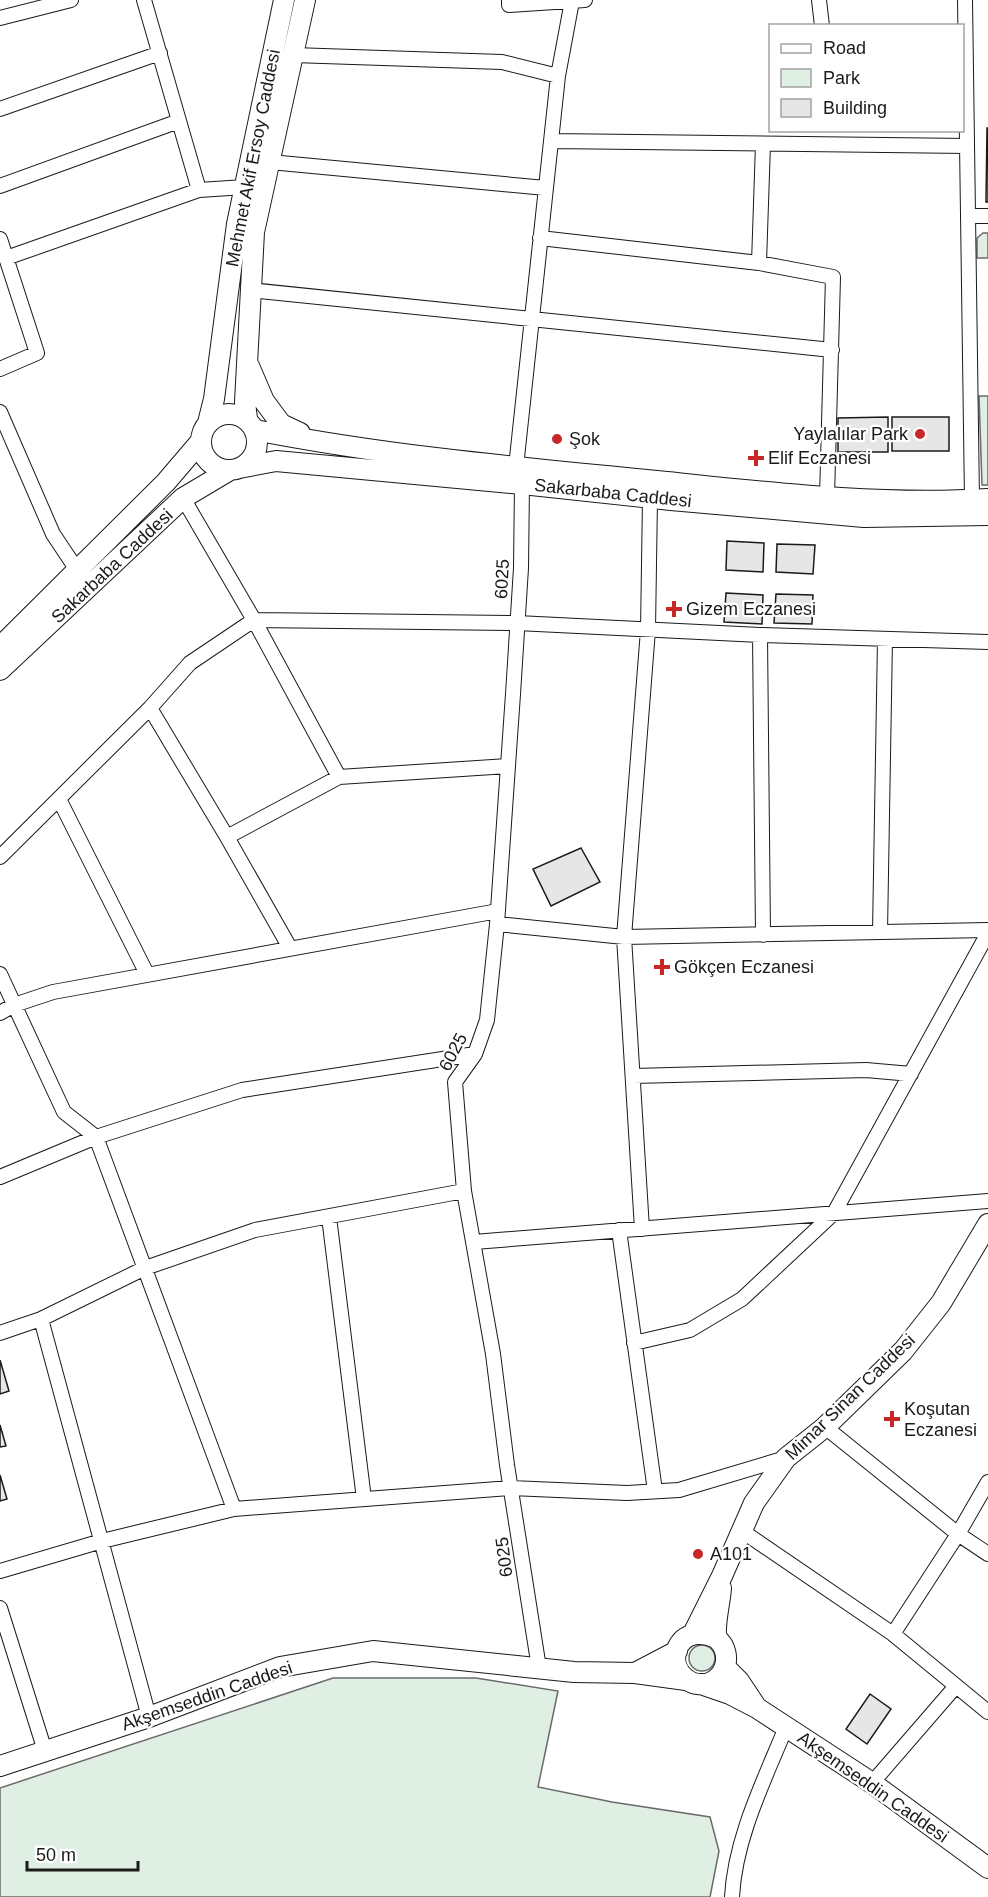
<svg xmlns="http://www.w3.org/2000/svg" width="988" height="1897" font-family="Arial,sans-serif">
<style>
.green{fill:#e0efe3;stroke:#6a6a6a;stroke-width:1.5}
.building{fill:#e6e6e6;stroke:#1a1a1a;stroke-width:1.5}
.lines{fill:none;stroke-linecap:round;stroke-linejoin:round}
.street-casing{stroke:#1a1a1a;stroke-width:16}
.secondary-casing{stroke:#1a1a1a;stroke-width:22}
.street{stroke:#fff;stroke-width:14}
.secondary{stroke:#fff;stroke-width:20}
.poi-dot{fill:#c62828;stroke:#fff;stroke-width:2}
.labels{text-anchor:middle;stroke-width:4.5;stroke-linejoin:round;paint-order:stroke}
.street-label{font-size:18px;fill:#1a1a1a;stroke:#fff}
.poi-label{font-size:18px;fill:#1a1a1a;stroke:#fff;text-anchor:start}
</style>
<rect width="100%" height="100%" fill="#fff"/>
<!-- green -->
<path class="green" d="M 983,233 L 988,233 L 988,258 L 977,258 L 977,238 Z
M 979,396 L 988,396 L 988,485 L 982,485 Z
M689 1658a13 13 0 1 1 26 0a13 13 0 1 1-26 0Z
M 333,1678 L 476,1678 L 558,1691 L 538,1787 L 612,1802 L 710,1817 L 719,1851 L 710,1897 L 0,1897 L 0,1788 Z"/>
<!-- building -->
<path class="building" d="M 987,128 L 988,128 L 988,202 L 986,202 Z
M 888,417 L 888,452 L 838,452 L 838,418 Z
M 892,417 L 949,417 L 949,451 L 892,451 Z
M 727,541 L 764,543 L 763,572 L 726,570 Z
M 777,544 L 815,545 L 813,574 L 776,572 Z
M 726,593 L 763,595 L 762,624 L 724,622 Z
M 776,594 L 813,595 L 812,624 L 774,623 Z
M 581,848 L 600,882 L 551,906 L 533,869 Z
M 0,1360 L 9,1391 L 0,1394 Z
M 0,1425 L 6,1446 L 0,1447 Z
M 0,1475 L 7,1499 L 0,1501 Z
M 870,1694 L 891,1709 L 867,1744 L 846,1729 Z"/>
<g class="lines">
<!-- street casing -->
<g class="street-casing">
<path id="street" d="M 144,0 L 199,190
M 509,0 L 509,5 L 585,0
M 819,0 L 822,26
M 965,0 L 972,500
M 0,18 L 71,0
M 293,55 L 502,62 L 558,76
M 0,109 L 160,53
M 551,141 L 967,146
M 270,162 L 546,188
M 0,186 L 179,121
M 968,216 L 988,216
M 540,238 L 759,263 L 833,277 L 827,497
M 0,239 L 37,353 L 0,369
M 6,258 L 199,190 L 245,187
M 759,263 L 763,144
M 250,290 L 832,350
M 0,412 L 53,534 L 77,570
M 516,467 L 558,76 L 572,1
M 522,484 L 521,568 L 513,694 L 497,924 L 487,1020 L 475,1054 L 455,1082 L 464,1191 L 493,1354 L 507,1465 L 539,1668
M 183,498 L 254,620 L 339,777
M 760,635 L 763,935
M 150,708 L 227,837 L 290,948
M 59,799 L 147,974
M 227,837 L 339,777 L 508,766
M 0,857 L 150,708 L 190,663 L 254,620 L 517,623 L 760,635 L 988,642
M 497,924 L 624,937 L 988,930
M 880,932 L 885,639
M 0,974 L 64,1112 L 96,1137 L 234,1509
M 0,1013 L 14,1005 L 53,992 L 498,911
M 633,1076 L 866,1070 L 911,1074
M 0,1177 L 96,1137 L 242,1090 L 475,1054
M 329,1217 L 364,1499
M 642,1229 L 624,937 L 648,630 L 650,498
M 619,1230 L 655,1491
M 474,1242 L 988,1201
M 41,1319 L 149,1717
M 0,1333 L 41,1319 L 145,1268 L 255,1230 L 464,1191
M 634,1343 L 690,1330 L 742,1299 L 834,1213 L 988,933
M 825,1427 L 958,1534 L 988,1554
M 742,1531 L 893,1634 L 988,1712
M 0,1571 L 102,1541 L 234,1509 L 511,1488 L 627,1493 L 679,1490 L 786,1458
M 0,1608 L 45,1751
M 893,1634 L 958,1534 L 988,1482
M 872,1783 L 956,1686
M 732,1897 C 735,1838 764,1781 786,1727"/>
</g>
<!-- secondary casing -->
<g class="secondary-casing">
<path id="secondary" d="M 249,366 L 264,401 L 281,424 L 300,433
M201 442a28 28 0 1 1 56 0a28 28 0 1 1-56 0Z
M 247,419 L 245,402 L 254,232 L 305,0
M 208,423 L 214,399 L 237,224 L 284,0
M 255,430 C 387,456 523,468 657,481 C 766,492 878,506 988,499
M 239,468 L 276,461 L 522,484 L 671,500 L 864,517 L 988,515
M 0,647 L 166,482 L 201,441
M 0,670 L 183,498 L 230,470
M 693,1634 L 722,1576 L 754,1503 L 786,1458 L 825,1427 L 903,1351 L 941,1303 L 988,1224
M 716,1638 C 702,1631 684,1632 677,1649 C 668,1672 695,1694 715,1680 C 726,1672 729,1658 723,1646 C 721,1642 717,1640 716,1635 C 715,1620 720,1603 721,1588
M 725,1667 L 739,1681 L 755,1705
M 635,1673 L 677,1651
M 701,1684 L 730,1694 L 757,1708 L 872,1783 L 988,1868
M 0,1766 L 149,1717 L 280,1667 L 373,1651 L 574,1672 L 635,1673 L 686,1680"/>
</g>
<!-- street -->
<use href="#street" class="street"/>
<!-- secondary -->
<use href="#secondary" class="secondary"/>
</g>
<!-- markers -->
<g class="poi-dot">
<circle cx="920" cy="434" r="6"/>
<circle cx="557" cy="439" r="6"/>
<path d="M753 449h6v6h6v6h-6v6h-6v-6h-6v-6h6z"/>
<path d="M671 600h6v6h6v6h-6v6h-6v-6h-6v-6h6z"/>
<path d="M659 958h6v6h6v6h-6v6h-6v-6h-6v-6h6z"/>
<path d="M889 1410h6v6h6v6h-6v6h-6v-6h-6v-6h6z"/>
<circle cx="698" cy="1554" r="6"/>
</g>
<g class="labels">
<!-- street labels -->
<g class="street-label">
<text transform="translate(253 158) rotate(-79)" y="6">Mehmet Akif Ersoy Caddesi</text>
<text transform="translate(613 493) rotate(6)" y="6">Sakarbaba Caddesi</text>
<text transform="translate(112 566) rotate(-43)" y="6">Sakarbaba Caddesi</text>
<text transform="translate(502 579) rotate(-87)" y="6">6025</text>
<text transform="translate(453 1052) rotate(-62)" y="6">6025</text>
<text transform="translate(850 1397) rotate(-44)" y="6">Mimar Sinan Caddesi</text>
<text transform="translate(504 1557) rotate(-97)" y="6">6025</text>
<text transform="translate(207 1696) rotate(-19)" y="6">Akşemseddin Caddesi</text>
<text transform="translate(873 1787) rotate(35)" y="6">Akşemseddin Caddesi</text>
</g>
<!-- poi labels -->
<g class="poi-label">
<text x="908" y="440" text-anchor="end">Yaylalılar Park</text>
<text x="569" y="445">Şok</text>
<text x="768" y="464">Elif Eczanesi</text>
<text x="686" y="615">Gizem Eczanesi</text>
<text x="674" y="973">Gökçen Eczanesi</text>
<text x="904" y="1415">Koşutan<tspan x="904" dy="21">Eczanesi</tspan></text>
<text x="710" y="1560">A101</text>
</g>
</g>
<!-- legend -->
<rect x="769" y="24" width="195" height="108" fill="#ffffff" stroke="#a3a3a3" stroke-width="1.5"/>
<rect x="781" y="44" width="30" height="9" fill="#ffffff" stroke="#a3a3a3" stroke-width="1.5"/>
<text x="823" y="54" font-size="18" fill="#1a1a1a">Road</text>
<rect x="781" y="69" width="30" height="18" fill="#e0efe3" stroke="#a3a3a3" stroke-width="1.5"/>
<text x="823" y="84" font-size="18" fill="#1a1a1a">Park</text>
<rect x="781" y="99" width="30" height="18" fill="#e6e6e6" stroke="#a3a3a3" stroke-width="1.5"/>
<text x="823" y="114" font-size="18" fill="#1a1a1a">Building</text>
<!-- scale -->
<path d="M27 1861v9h111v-9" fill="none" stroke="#1a1a1a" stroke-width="3"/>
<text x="36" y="1861" font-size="18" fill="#1a1a1a" stroke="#ffffff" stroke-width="4.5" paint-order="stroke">50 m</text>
</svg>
